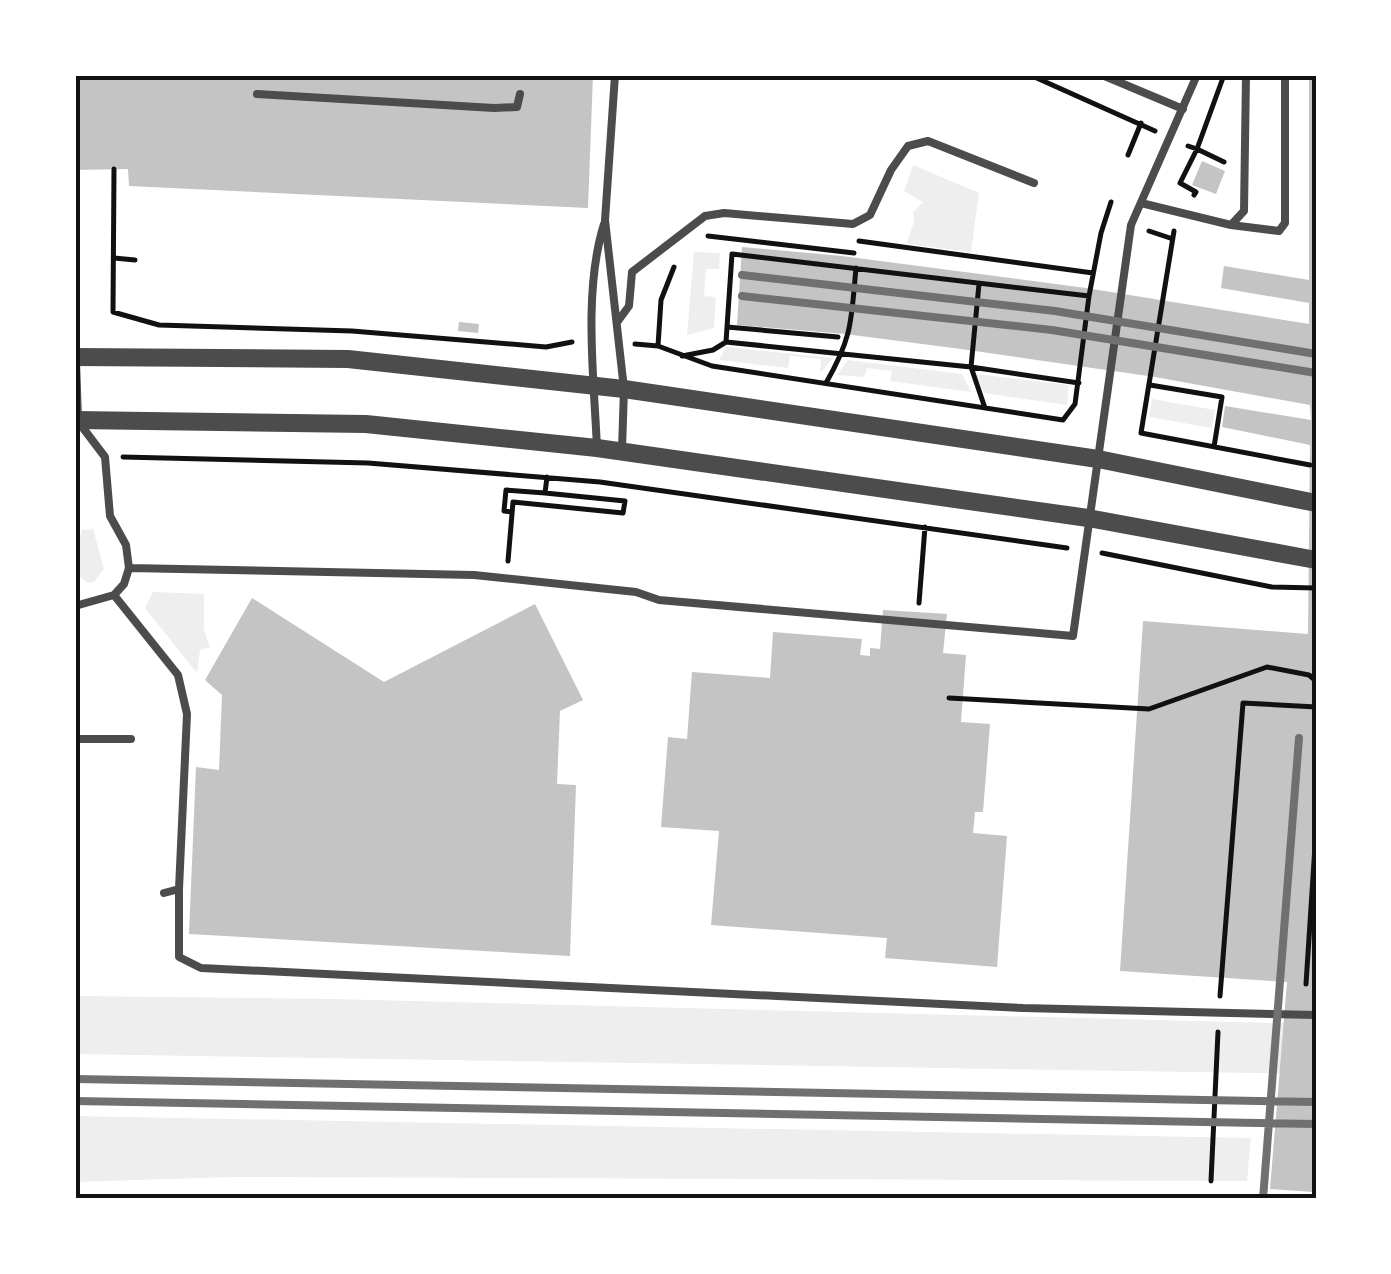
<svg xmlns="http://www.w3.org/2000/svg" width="1391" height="1274" font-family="Literata,serif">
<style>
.green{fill:#eee}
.building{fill:#c4c4c4}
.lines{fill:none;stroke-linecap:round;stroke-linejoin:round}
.path{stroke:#111;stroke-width:5}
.service{stroke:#4c4c4c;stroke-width:8}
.tertiary{stroke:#4c4c4c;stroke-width:18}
.rail{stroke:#707070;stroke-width:8}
.neatline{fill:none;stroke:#111;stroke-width:4}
</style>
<rect width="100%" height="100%" fill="#fff"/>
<!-- green -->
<path class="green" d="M 913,165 L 979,193 L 971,252 L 906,244 L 914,222 L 913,212 L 923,202 L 904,191 Z
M 694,252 L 720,253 L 719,269 L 706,269 L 704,296 L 716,297 L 714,328 L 687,335 Z
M 726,347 L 833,358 L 820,373 L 821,359 L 790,356 L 788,368 L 719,360 Z
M 848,360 L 962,374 L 971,392 L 890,381 L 892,371 L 867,368 L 864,377 L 837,375 Z
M 976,374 L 1069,385 L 1067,405 L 984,393 Z
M 1152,399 L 1215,410 L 1212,428 L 1149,417 Z
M 93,529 L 104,569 L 94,582 L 87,583 L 75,572 L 75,558 L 82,530 Z
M 153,592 L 204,594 L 204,630 L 210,647 L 200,650 L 197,673 L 145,608 Z
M 75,996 L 334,999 L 1316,1024 L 1316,1074 L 75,1054 Z
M 75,1116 L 1251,1138 L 1247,1181 L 233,1177 L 75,1182 Z"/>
<!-- building -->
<path class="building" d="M 75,75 L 593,75 L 588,208 L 129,186 L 128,169 L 75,170 Z
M 1309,75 L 1316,75 L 1316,1152 L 1313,1192 L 1270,1189 L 1287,982 L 1120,971 L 1143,621 L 1308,634 L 1310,445 L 1222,427 L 1225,406 L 1311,420 L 1310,405 L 1155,377 L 961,349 L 845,334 L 737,325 L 742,247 L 842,256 L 1086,288 L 1309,324 L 1309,303 L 1221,288 L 1224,266 L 1309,280 Z
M 1202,161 L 1225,171 L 1216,194 L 1192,185 Z
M 459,322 L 479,324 L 478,333 L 458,331 Z
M 252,598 L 384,682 L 535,604 L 583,700 L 560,711 L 557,784 L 576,785 L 570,956 L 189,934 L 196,767 L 219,770 L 222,695 L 205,680 Z
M 883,610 L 947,614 L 943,653 L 966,655 L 961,722 L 990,724 L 983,812 L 975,812 L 973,833 L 1007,836 L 997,967 L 885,958 L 887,938 L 711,925 L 719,831 L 661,827 L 668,737 L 687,739 L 692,672 L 770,678 L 773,632 L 862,639 L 860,655 L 870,656 L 870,648 L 880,649 Z"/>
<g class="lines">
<!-- path -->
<path class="path" d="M 1030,75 L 1155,131
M 1188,146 L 1197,149 L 1224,75
M 1128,155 L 1141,123
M 114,169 L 113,312 L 159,325 L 352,331 L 546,347 L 572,342
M 1194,195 L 1196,192 L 1180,183 L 1197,149 L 1224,162
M 1149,231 L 1170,238
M 1174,231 L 1141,433 L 1310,465
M 708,236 L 854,253
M 859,241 L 1093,273
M 114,258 L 135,260
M 979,284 L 971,367 L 985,408
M 727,327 L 838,337
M 635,344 L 658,346 L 712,366 L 1063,420 L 1075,404 L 1089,296
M 658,346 L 661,300 L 674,267
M 682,356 L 713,350 L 726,342
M 826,383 C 853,336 851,320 856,268
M 1079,383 L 971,367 L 726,342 L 732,254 L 1089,296 L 1101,233 L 1111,202
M 1150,385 L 1222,397 L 1214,447
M 123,457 L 368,463 L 600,482 L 1067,548
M 512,512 L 504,511 L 506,490 L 545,493
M 1102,553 L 1272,587 L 1316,588
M 508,561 L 513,502 L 623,513 L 625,501 L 545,493 L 547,477
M 919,603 L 925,527
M 949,698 L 1149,709 L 1267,667 L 1309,675 L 1316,681
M 1306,984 L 1316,831
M 1220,996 L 1243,703 L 1316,707
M 1211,1181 L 1218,1032"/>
<!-- service -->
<path class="service" d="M 615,75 L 605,220 L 624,389 L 622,449
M 1102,75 L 1183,109
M 257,94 L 494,108 L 517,107 L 520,94
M 1141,203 L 1231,225 L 1244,211 L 1246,75
M 1231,225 L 1279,231 L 1285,223 L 1285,75
M 618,321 L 629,306 L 632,272 L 705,216 L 724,213 L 853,224 L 870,215 L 891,170 L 908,146 L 928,141 L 1034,183
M 75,333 L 78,419
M 597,448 C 594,378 583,291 604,224
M 129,568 L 474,575 L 636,592 L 659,600 L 1073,636 L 1131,225 L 1197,75
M 114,595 L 178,675 L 187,714 L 179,889 L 179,957 L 201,968 L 1023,1008 L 1316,1015
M 75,606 L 114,595 L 124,584 L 129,568 L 126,545 L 110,516 L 105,457 L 80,424
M 75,739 L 131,739
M 164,893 L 179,889"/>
<!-- tertiary -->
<path class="tertiary" d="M 75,357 L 348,359 L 624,389 L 1098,459 L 1316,503
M 75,420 L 366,424 L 597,448 L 1088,518 L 1316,560"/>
<!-- rail -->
<path class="rail" d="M 742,275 L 1055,311 L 1316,354
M 742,296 L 1052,330 L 1316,373
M 75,1079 L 1316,1102
M 75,1101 L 1316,1124
M 1263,1199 L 1299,738"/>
</g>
<!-- border -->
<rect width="1391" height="1274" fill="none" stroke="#ffffff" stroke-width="155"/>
<rect x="78" y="78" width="1236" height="1118" class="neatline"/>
</svg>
